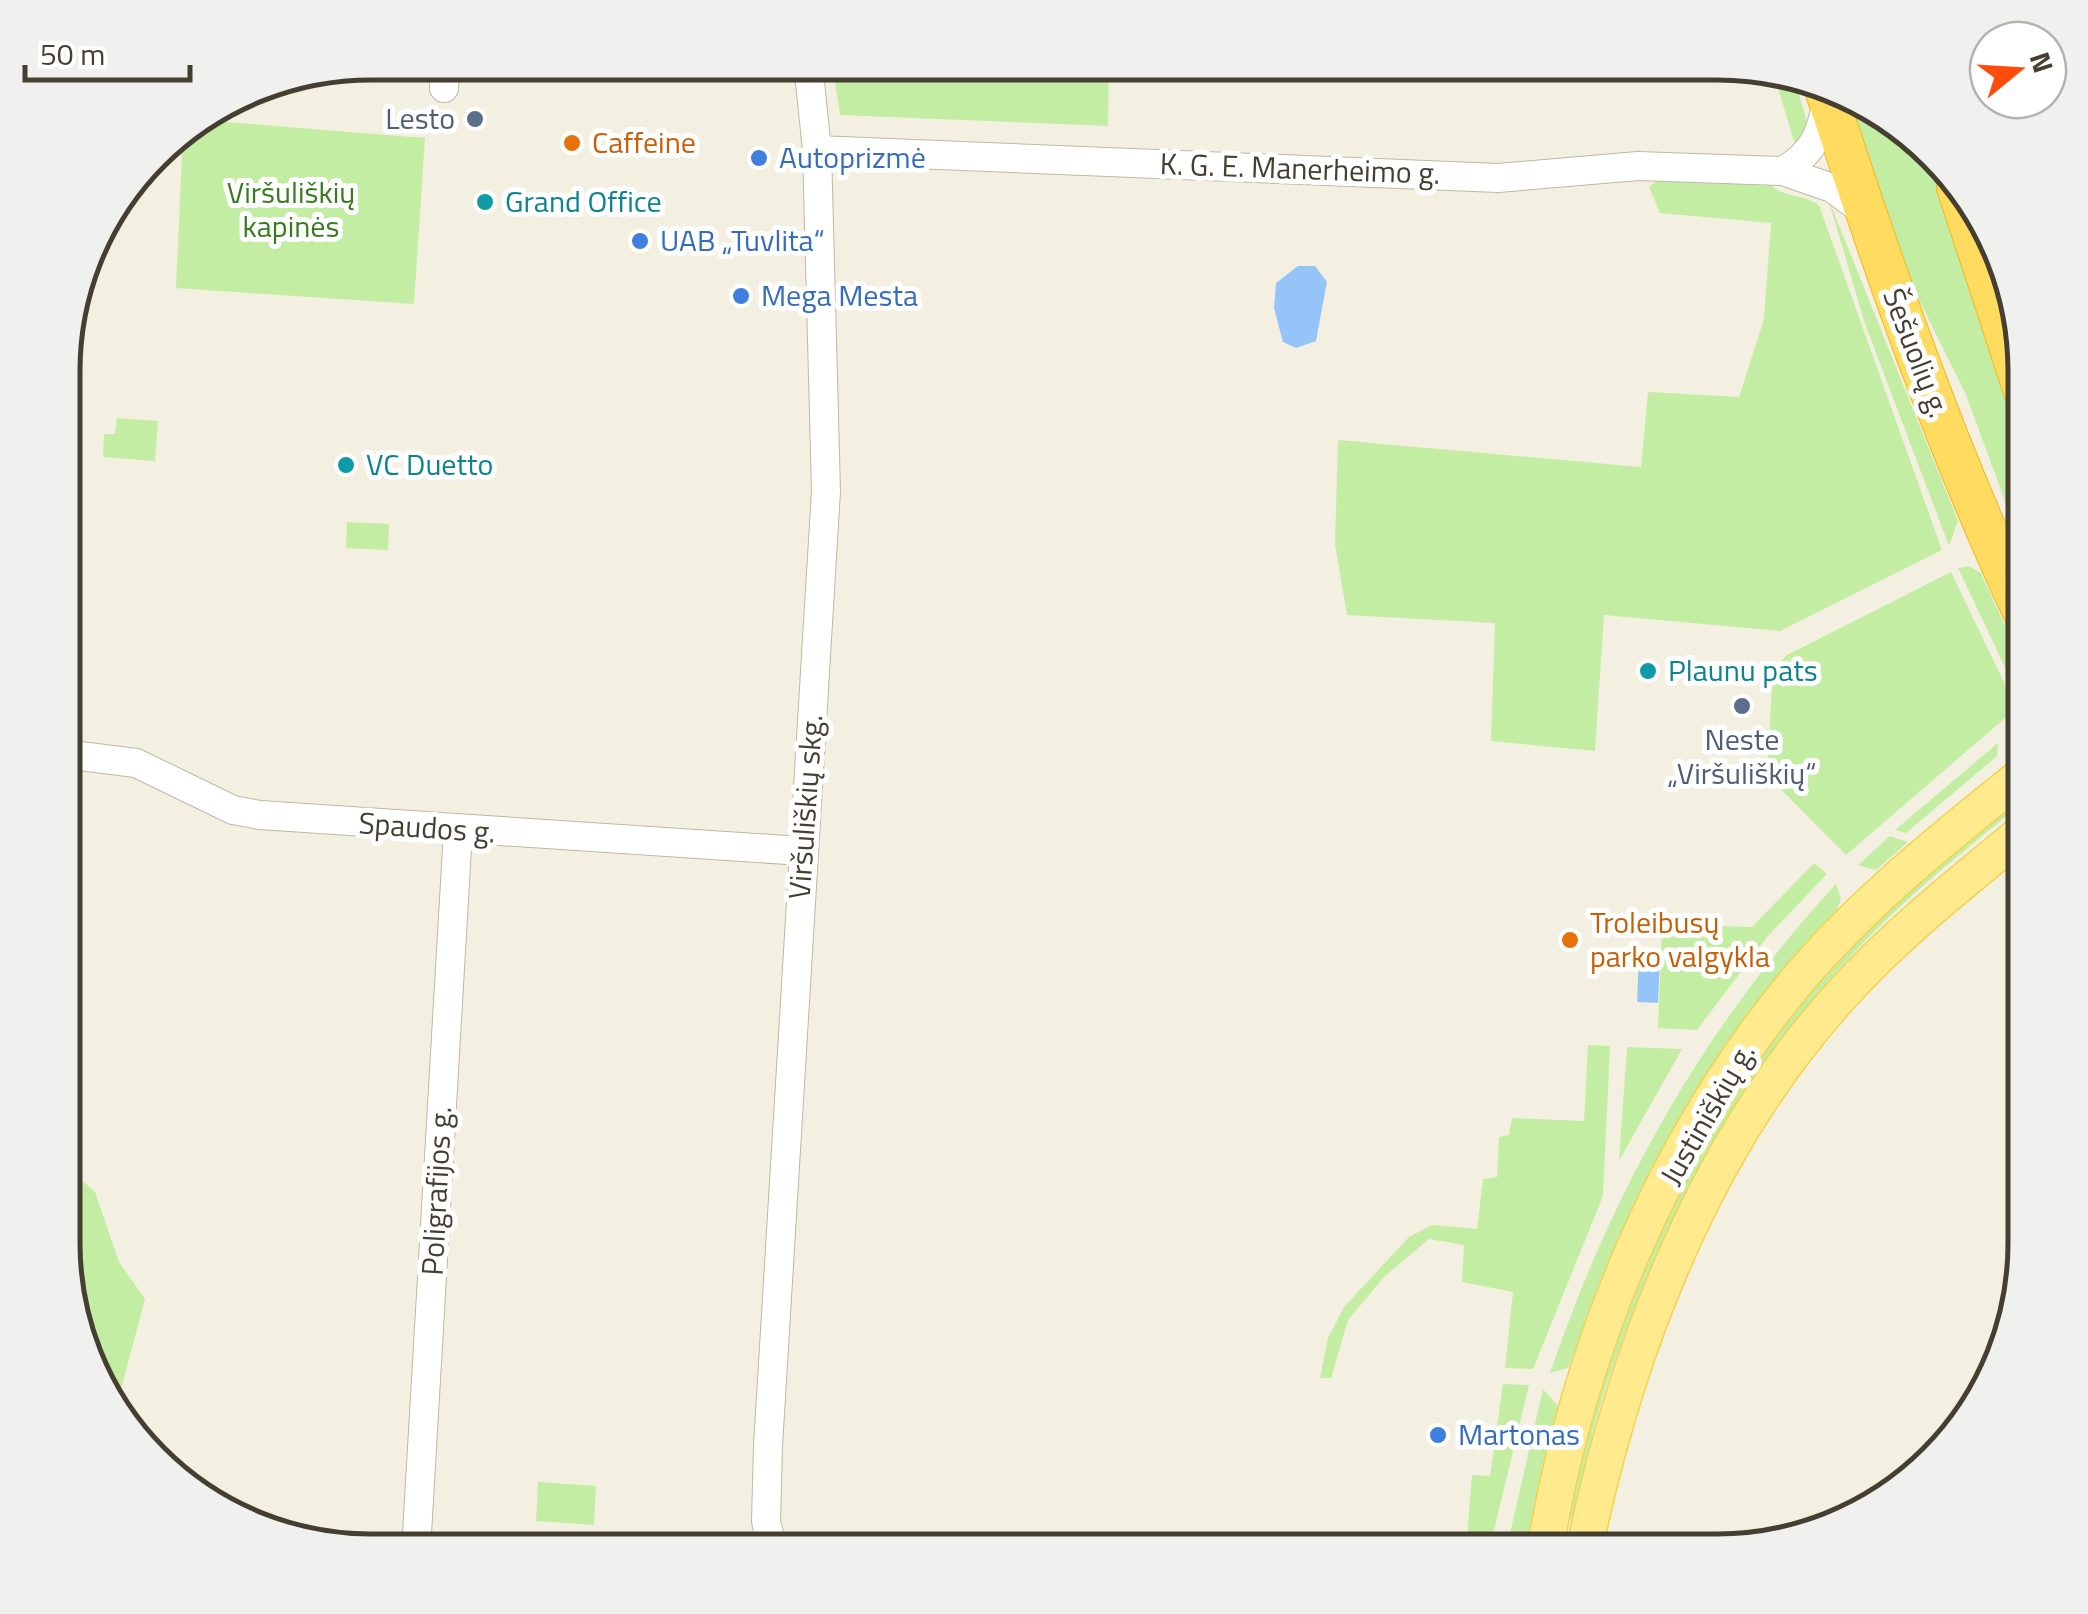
<svg xmlns="http://www.w3.org/2000/svg" width="2088" height="1614" font-family="'Titillium Web',sans-serif">
<style>
.green{fill:#c4eda4}
.water{fill:#95c5f8}
.lines{fill:none;stroke-linecap:round;stroke-linejoin:round}
.minor-casing{stroke:#bfb9a3;stroke-width:30}
.major-casing{stroke:#f1d251;stroke-width:38}
.highway-casing{stroke:#efb91f;stroke-width:42}
.minor{stroke:#fff;stroke-width:28}
.major{stroke:#ffeb8e;stroke-width:35}
.highway{stroke:#ffdb60;stroke-width:40}
.service-dot{fill:#5c6f8a;stroke:#fff;stroke-width:4}
.food-dot{fill:#e8710a;stroke:#fff;stroke-width:4}
.shop-dot{fill:#3f7fe0;stroke:#fff;stroke-width:4}
.culture-dot{fill:#0f9aa8;stroke:#fff;stroke-width:4}
.labels{text-anchor:middle;stroke-width:10;stroke-linejoin:round;paint-order:stroke}
.service-label{font-size:30px;fill:#4e5e75;stroke:#fff;text-anchor:end}
.food-label{font-size:30px;fill:#c56008;stroke:#fff;text-anchor:start}
.shop-label{font-size:30px;fill:#366cbe;stroke:#fff;text-anchor:start}
.street-label{font-size:30px;fill:#453f31;stroke:#fff}
.park-label{font-size:30px;fill:#387c1f;stroke:#fff}
.culture-label{font-size:30px;fill:#0d838f;stroke:#fff;text-anchor:start}
.rim{fill:none;stroke:#453f31;stroke-width:5}
</style>
<rect width="100%" height="100%" fill="#f3f0e1"/>
<!-- green -->
<path class="green" d="M 459,63 L 635,63 L 633,76 L 620,82 L 469,72 Z
M 832,63 L 1109,63 L 1108,126 L 840,115 Z
M 1773,71 L 1793,76 L 1806,118 L 1805,134 L 1795,145 Z
M 1842,91 L 1920,139 L 1930,152 L 2025,445 L 2025,523 L 2005,501 L 1966,395 L 1899,259 Z
M 214,121 L 425,138 L 414,304 L 176,288 L 182,155 L 188,136 Z
M 1659,179 L 1772,186 C 1785,198 1804,194 1819,205 L 1942,550 L 1780,631 L 1604,615 L 1595,751 L 1491,741 L 1495,623 L 1347,615 L 1335,544 L 1338,440 L 1641,467 L 1648,392 L 1739,397 L 1764,319 L 1771,223 L 1660,213 L 1649,187 Z
M 1828,198 L 1958,521 L 1949,546 L 1864,321 Z
M 117,418 L 158,421 L 155,461 L 103,457 L 104,434 L 115,434 Z
M 347,522 L 389,524 L 388,550 L 346,548 Z
M 1969,566 L 1981,573 L 2025,669 L 2024,698 L 2018,695 L 1958,568 Z
M 1951,572 L 2013,701 L 2011,713 L 1846,855 L 1767,775 L 1773,669 L 1787,655 Z
M 1998,743 L 1997,756 L 1906,833 L 1895,830 Z
M 2025,790 L 2025,801 C 1970,846 1914,890 1865,941 C 1752,1058 1647,1250 1600,1406 C 1589,1442 1584,1480 1576,1517 L 1568,1520 C 1564,1489 1595,1398 1606,1365 C 1656,1223 1727,1073 1832,962 C 1891,899 1959,845 2025,790 Z
M 1890,836 L 1908,842 L 1876,870 L 1858,865 Z
M 1814,863 L 1827,874 L 1767,937 L 1697,1030 L 1658,1028 L 1662,924 L 1752,927 Z
M 1836,884 L 1841,898 L 1838,908 C 1711,1046 1635,1195 1568,1368 L 1550,1373 C 1613,1189 1703,1028 1836,884 Z
M 1588,1045 L 1610,1046 L 1603,1196 L 1533,1369 L 1505,1368 L 1513,1292 L 1462,1282 L 1464,1245 L 1429,1239 L 1384,1277 L 1348,1320 L 1331,1378 L 1320,1378 L 1328,1338 L 1344,1307 L 1409,1237 L 1432,1225 L 1477,1229 L 1483,1179 L 1497,1177 L 1499,1137 L 1509,1135 L 1512,1118 L 1584,1121 Z
M 1627,1047 L 1682,1049 L 1619,1161 Z
M 63,1163 L 95,1192 L 119,1262 L 145,1299 L 116,1408 C 63,1340 63,1245 63,1163 Z
M 1503,1384 L 1529,1385 L 1489,1551 L 1436,1551 L 1437,1537 L 1467,1537 L 1472,1475 L 1490,1476 Z
M 1543,1389 L 1558,1406 L 1527,1551 L 1506,1551 Z
M 538,1482 L 596,1486 L 594,1525 L 536,1521 Z"/>
<!-- water -->
<path class="water" d="M 1298,266 L 1315,266 L 1327,282 L 1316,341 L 1296,348 L 1283,342 L 1274,308 L 1276,283 Z
M 1639,958 L 1660,959 L 1658,1003 L 1637,1002 Z"/>
<g class="lines">
<!-- minor casing -->
<g class="minor-casing">
<path id="minor" d="M 444,88 L 446,63
M 817,150 L 1498,178 L 1638,166 L 1783,171 L 1832,188 L 1863,211
M 1783,171 C 1814,152 1820,136 1827,101
M 64,754 L 136,763 L 233,810 L 260,815 L 802,851
M 416,1551 L 458,831
M 773,1551 L 766,1521 L 768,1446 L 826,491 L 817,150 L 808,63"/>
</g>
<!-- major casing -->
<g class="major-casing">
<path id="major" d="M 1545,1551 C 1578,1348 1664,1141 1796,982 C 1862,903 1945,837 2025,773
M 1584,1551 C 1625,1352 1704,1144 1844,992 C 1898,932 1963,882 2025,830"/>
</g>
<!-- highway casing -->
<g class="highway-casing">
<path id="highway" d="M 1823,83 C 1882,264 1944,444 2025,616
M 1957,187 L 2025,394"/>
</g>
<!-- minor -->
<use href="#minor" class="minor"/>
<!-- major -->
<use href="#major" class="major"/>
<!-- highway -->
<use href="#highway" class="highway"/>
</g>
<!-- markers -->
<g class="service-dot">
<circle cx="475" cy="119" r="10"/>
<circle cx="1742" cy="706" r="10"/>
</g>
<g class="food-dot">
<circle cx="572" cy="143" r="10"/>
<circle cx="1570" cy="940" r="10"/>
</g>
<g class="shop-dot">
<circle cx="759" cy="158" r="10"/>
<circle cx="640" cy="241" r="10"/>
<circle cx="741" cy="296" r="10"/>
<circle cx="1438" cy="1435" r="10"/>
</g>
<g class="culture-dot">
<circle cx="485" cy="202" r="10"/>
<circle cx="346" cy="465" r="10"/>
<circle cx="1648" cy="671" r="10"/>
</g>
<g class="labels">
<!-- service labels -->
<g class="service-label">
<text x="455" y="129">Lesto</text>
<text x="1742" y="750" text-anchor="middle">Neste<tspan x="1742" dy="34">„Viršuliškių“</tspan></text>
</g>
<!-- food labels -->
<g class="food-label">
<text x="592" y="153">Caffeine</text>
<text x="1590" y="933">Troleibusų<tspan x="1590" dy="34">parko valgykla</tspan></text>
</g>
<!-- shop labels -->
<g class="shop-label">
<text x="779" y="168">Autoprizmė</text>
<text x="660" y="251">UAB „Tuvlita“</text>
<text x="761" y="306">Mega Mesta</text>
<text x="1458" y="1445">Martonas</text>
</g>
<!-- street labels -->
<g class="street-label">
<text transform="translate(1300 169) rotate(2)" y="10">K. G. E. Manerheimo g.</text>
<text transform="translate(1916 353) rotate(69)" y="10">Šešuolių g.</text>
<text transform="translate(806 807) rotate(-86)" y="10">Viršuliškių skg.</text>
<text transform="translate(427 828) rotate(4)" y="10">Spaudos g.</text>
<text transform="translate(1708 1114) rotate(-60)" y="10">Justiniškių g.</text>
<text transform="translate(437 1191) rotate(-87)" y="10">Poligrafijos g.</text>
</g>
<!-- park labels -->
<g class="park-label">
<text x="291" y="203">Viršuliškių<tspan x="291" dy="34">kapinės</tspan></text>
</g>
<!-- culture labels -->
<g class="culture-label">
<text x="505" y="212">Grand Office</text>
<text x="366" y="475">VC Duetto</text>
<text x="1668" y="681">Plaunu pats</text>
</g>
</g>
<!-- crop -->
<path d="M0 0H2088V1614H0ZM371 80H1717A291 291 0 0 1 2008 371V1243A291 291 0 0 1 1717 1534H371A291 291 0 0 1 80 1243V371A291 291 0 0 1 371 80Z" fill="#f0f0ef" fill-rule="evenodd"/>
<path class="rim" d="M371 80H1717A291 291 0 0 1 2008 371V1243A291 291 0 0 1 1717 1534H371A291 291 0 0 1 80 1243V371A291 291 0 0 1 371 80Z"/>
<!-- north arrow -->
<g transform="translate(2018 70) rotate(72)"><circle r="48" fill="#ffffff" stroke="#b5b2ad" stroke-width="2.5"/>
<path d="M0-8L18 38L0 25L-18 38Z" fill="#ff4b0c"/>
<text y="-15" font-size="28" font-weight="bold" text-anchor="middle" fill="#453f31">N</text>
</g>
<!-- scale -->
<path d="M25 65v15h165v-15" fill="none" stroke="#453f31" stroke-width="5"/>
<text x="40" y="65" font-size="30" fill="#453f31" stroke="#ffffff" stroke-width="8" paint-order="stroke">50 m</text>
</svg>
